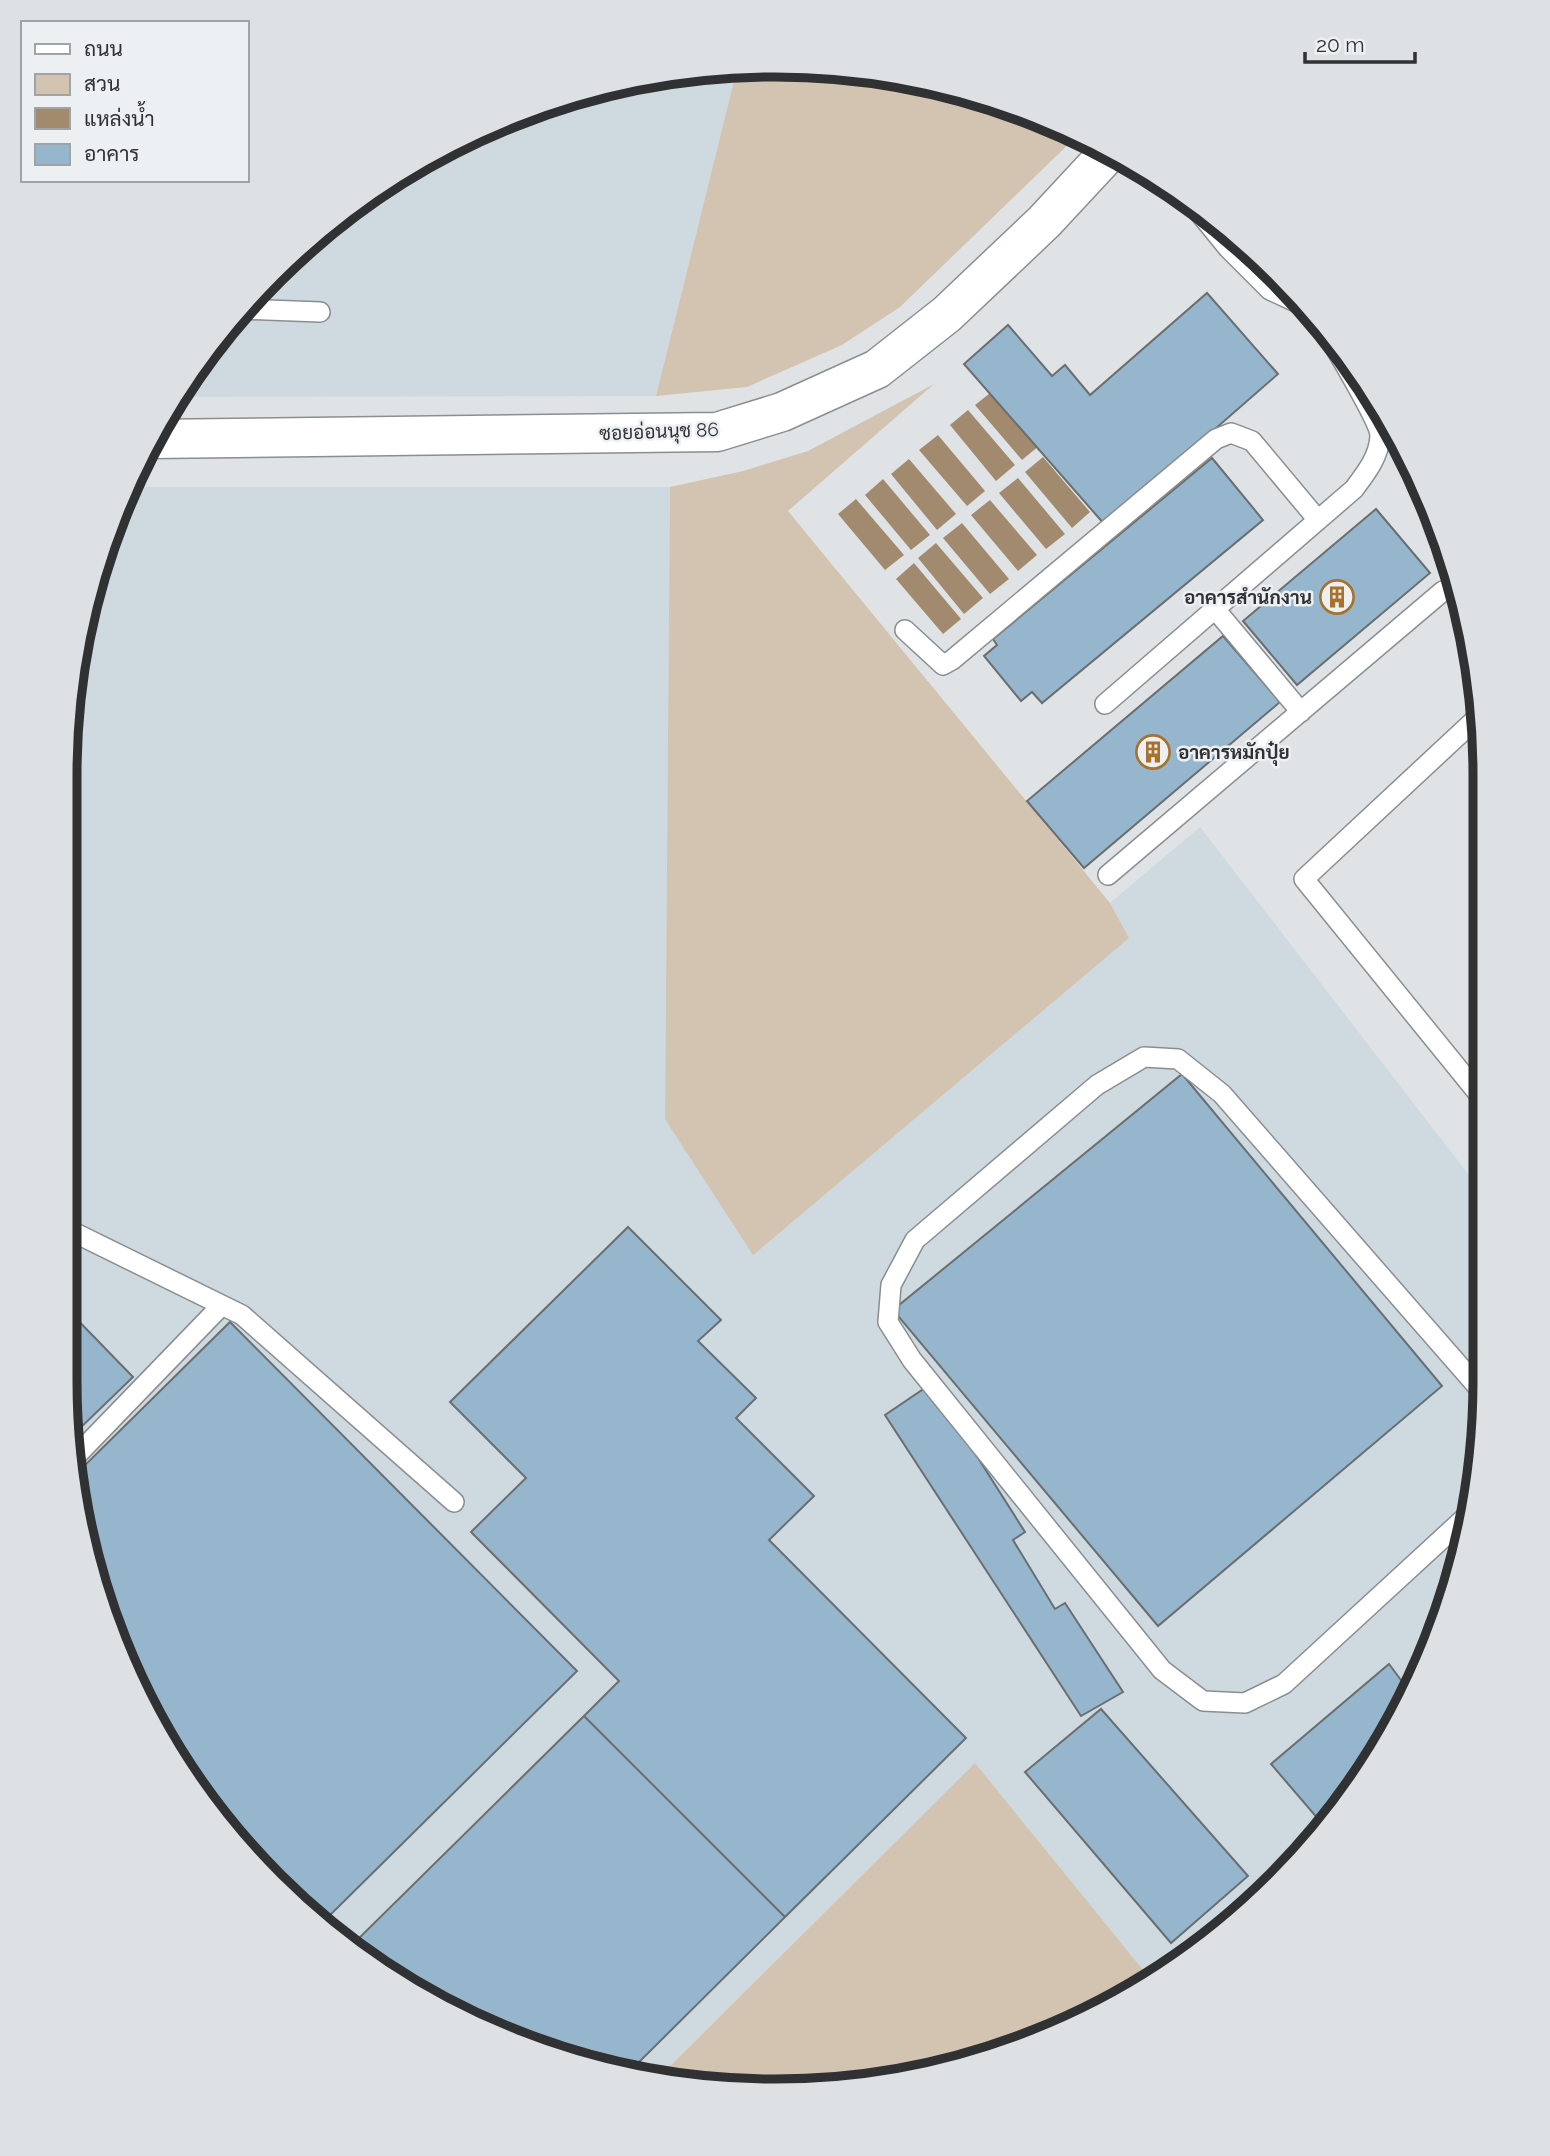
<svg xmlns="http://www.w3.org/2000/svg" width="1550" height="2156" font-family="Raleway,Sarabun,sans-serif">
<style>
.built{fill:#ced9e0}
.green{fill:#d3c3b1}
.water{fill:#a28a6f}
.building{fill:#96b6cd;stroke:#6a6e70;stroke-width:2}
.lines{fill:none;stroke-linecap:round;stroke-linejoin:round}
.service-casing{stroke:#8a8e90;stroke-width:22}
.minor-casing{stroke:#8a8e90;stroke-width:41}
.service{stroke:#fff;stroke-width:19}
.minor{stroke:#fff;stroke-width:38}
.labels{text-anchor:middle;stroke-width:5;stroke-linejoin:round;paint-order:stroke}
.street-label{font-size:19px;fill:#303132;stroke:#ecf0f3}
.poi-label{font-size:19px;font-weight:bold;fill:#303132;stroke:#ecf0f3;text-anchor:end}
.rim{fill:none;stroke:#303132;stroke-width:9}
</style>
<rect width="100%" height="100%" fill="#dfe3e5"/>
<!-- built -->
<path class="built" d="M 737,69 L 656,396 L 177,397 L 241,307 L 307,241 L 420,160 L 547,102 L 683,71 Z
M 127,487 L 670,487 L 665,1118 L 1129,938 L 1110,903 L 1200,827 L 1482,1192 L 1484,1427 L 1461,1564 L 1412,1695 L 1338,1814 L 1243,1915 L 1169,1972 L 1152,1981 L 975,1763 L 657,2079 L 547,2054 L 461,2018 L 306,1915 L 184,1775 L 119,1653 L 89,1565 L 65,1381 L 65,775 L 78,636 L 119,504 Z"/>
<!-- green -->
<path class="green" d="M 822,66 L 959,89 L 1079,134 L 900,307 L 842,345 L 747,387 L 656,396 L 737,69 Z
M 934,384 L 788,511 L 1110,903 L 1129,938 L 753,1255 L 665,1119 L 670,487 L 743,471 L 808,451 Z
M 975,1763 L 1152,1981 L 1047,2037 L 867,2085 L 682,2085 L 657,2079 Z"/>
<!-- water -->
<path class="water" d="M 994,390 L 1040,445 L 1022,460 L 975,405 Z
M 968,410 L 1015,465 L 996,481 L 950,425 Z
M 938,435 L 985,491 L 967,506 L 919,450 Z
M 1043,457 L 1090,512 L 1072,528 L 1025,472 Z
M 909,459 L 956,514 L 937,530 L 891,474 Z
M 1018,478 L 1065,534 L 1046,549 L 999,493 Z
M 883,479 L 930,535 L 911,550 L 865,495 Z
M 856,499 L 904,555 L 885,570 L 838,514 Z
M 990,500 L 1037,555 L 1018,571 L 971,515 Z
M 962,523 L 1009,579 L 990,594 L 943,538 Z
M 936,543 L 983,598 L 964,614 L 918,558 Z
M 914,563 L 961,619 L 943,634 L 896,579 Z"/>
<!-- building -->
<path class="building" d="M 1207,293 L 1278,374 L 1105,525 L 964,364 L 1008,325 L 1052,376 L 1065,365 L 1090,395 Z
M 1212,458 L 1263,520 L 1042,703 L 1032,692 L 1021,701 L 984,656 L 997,645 L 993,639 Z
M 1376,509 L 1430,573 L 1297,685 L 1243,621 Z
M 1223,636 L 1280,702 L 1084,868 L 1027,801 Z
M 1182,1074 L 1442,1386 L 1158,1626 L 893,1310 Z
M 628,1227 L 721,1320 L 698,1341 L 756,1398 L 736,1418 L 814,1496 L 769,1540 L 966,1738 L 785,1917 L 584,1716 L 619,1681 L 471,1532 L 526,1478 L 450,1402 Z
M 65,1307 L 133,1377 L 72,1436 L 65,1381 Z
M 230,1322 L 577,1671 L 321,1924 L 306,1915 L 184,1775 L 119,1653 L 89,1565 L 77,1473 Z
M 931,1384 L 1025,1532 L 1013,1540 L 1055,1609 L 1065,1603 L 1123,1692 L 1081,1716 L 885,1415 Z
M 1389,1664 L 1412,1695 L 1338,1814 L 1325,1827 L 1271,1764 Z
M 1101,1709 L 1248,1876 L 1171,1943 L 1025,1772 Z
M 584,1716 L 785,1917 L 628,2073 L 547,2054 L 461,2018 L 352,1945 Z"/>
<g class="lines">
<!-- service casing -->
<g class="service-casing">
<path id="service" d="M 1189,200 L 1228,248 L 1270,290 L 1311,309
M 239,309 L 320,312
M 1215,609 L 1301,712
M 905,630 L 943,665 L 952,660 L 1216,439 L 1231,433 L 1252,441 L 1318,520
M 1105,704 L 1354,489 C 1366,473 1379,457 1380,436 C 1380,422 1337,352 1328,335
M 1479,716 L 1304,879 L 1482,1098
M 1108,875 L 1443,591
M 65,1228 L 242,1315 L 454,1502
M 75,1457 L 221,1306
M 1470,1513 L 1284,1684 L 1245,1703 L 1203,1701 L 1162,1670 L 912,1360 L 888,1322 L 891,1285 L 915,1240 L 1097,1085 L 1144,1057 L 1178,1059 L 1222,1094 L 1484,1394"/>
</g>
<!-- minor casing -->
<g class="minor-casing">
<path id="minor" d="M 150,439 L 717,432 L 782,412 L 877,369 L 947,314 L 1044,222 L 1110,151"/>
</g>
<!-- service -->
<use href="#service" class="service"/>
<!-- minor -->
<use href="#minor" class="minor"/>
</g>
<!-- icons -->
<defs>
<g id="building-ring" transform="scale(1.75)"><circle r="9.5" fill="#ecf0f3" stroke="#a7722c" stroke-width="1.5"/><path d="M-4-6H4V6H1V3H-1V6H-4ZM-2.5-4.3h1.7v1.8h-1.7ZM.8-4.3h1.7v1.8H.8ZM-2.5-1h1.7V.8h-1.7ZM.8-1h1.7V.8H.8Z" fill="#a7722c"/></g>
</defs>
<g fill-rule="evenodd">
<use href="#building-ring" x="1337" y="597"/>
<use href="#building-ring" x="1153" y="752"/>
</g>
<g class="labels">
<!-- street labels -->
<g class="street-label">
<text transform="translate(659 431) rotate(-2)" y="7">ซอยอ่อนนุช 86</text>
</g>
<!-- poi labels -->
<g class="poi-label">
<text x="1312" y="604">อาคารสำนักงาน</text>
<text x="1178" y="759" text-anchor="start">อาคารหมักปุ๋ย</text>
</g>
</g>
<!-- crop -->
<path d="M0 0H1550V2156H0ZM775 77H775A698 698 0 0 1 1473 775V1381A698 698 0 0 1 775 2079H775A698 698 0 0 1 77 1381V775A698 698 0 0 1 775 77Z" fill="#dde1e4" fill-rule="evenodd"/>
<path class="rim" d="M775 77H775A698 698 0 0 1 1473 775V1381A698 698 0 0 1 775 2079H775A698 698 0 0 1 77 1381V775A698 698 0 0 1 775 77Z"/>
<!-- legend -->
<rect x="21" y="21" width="228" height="161" fill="#ecf0f3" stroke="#a1a4a6" stroke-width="2"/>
<rect x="35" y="44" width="35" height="10" fill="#ffffff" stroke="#a1a4a6" stroke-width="2"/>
<text x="84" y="56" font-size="21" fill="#303132">ถนน</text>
<rect x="35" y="74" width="35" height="21" fill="#d3c3b1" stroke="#a1a4a6" stroke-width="2"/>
<text x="84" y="91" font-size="21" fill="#303132">สวน</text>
<rect x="35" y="108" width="35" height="21" fill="#a28a6f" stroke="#a1a4a6" stroke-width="2"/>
<text x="84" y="126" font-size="21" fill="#303132">แหล่งน้ำ</text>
<rect x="35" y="144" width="35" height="21" fill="#96b6cd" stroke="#a1a4a6" stroke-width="2"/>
<text x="84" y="161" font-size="21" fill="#303132">อาคาร</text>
<!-- scale -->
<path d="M1305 52v10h110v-10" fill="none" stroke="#303132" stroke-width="3.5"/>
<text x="1316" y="52" font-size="21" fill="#303132" stroke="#ecf0f3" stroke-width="5" paint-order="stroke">20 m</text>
</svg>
